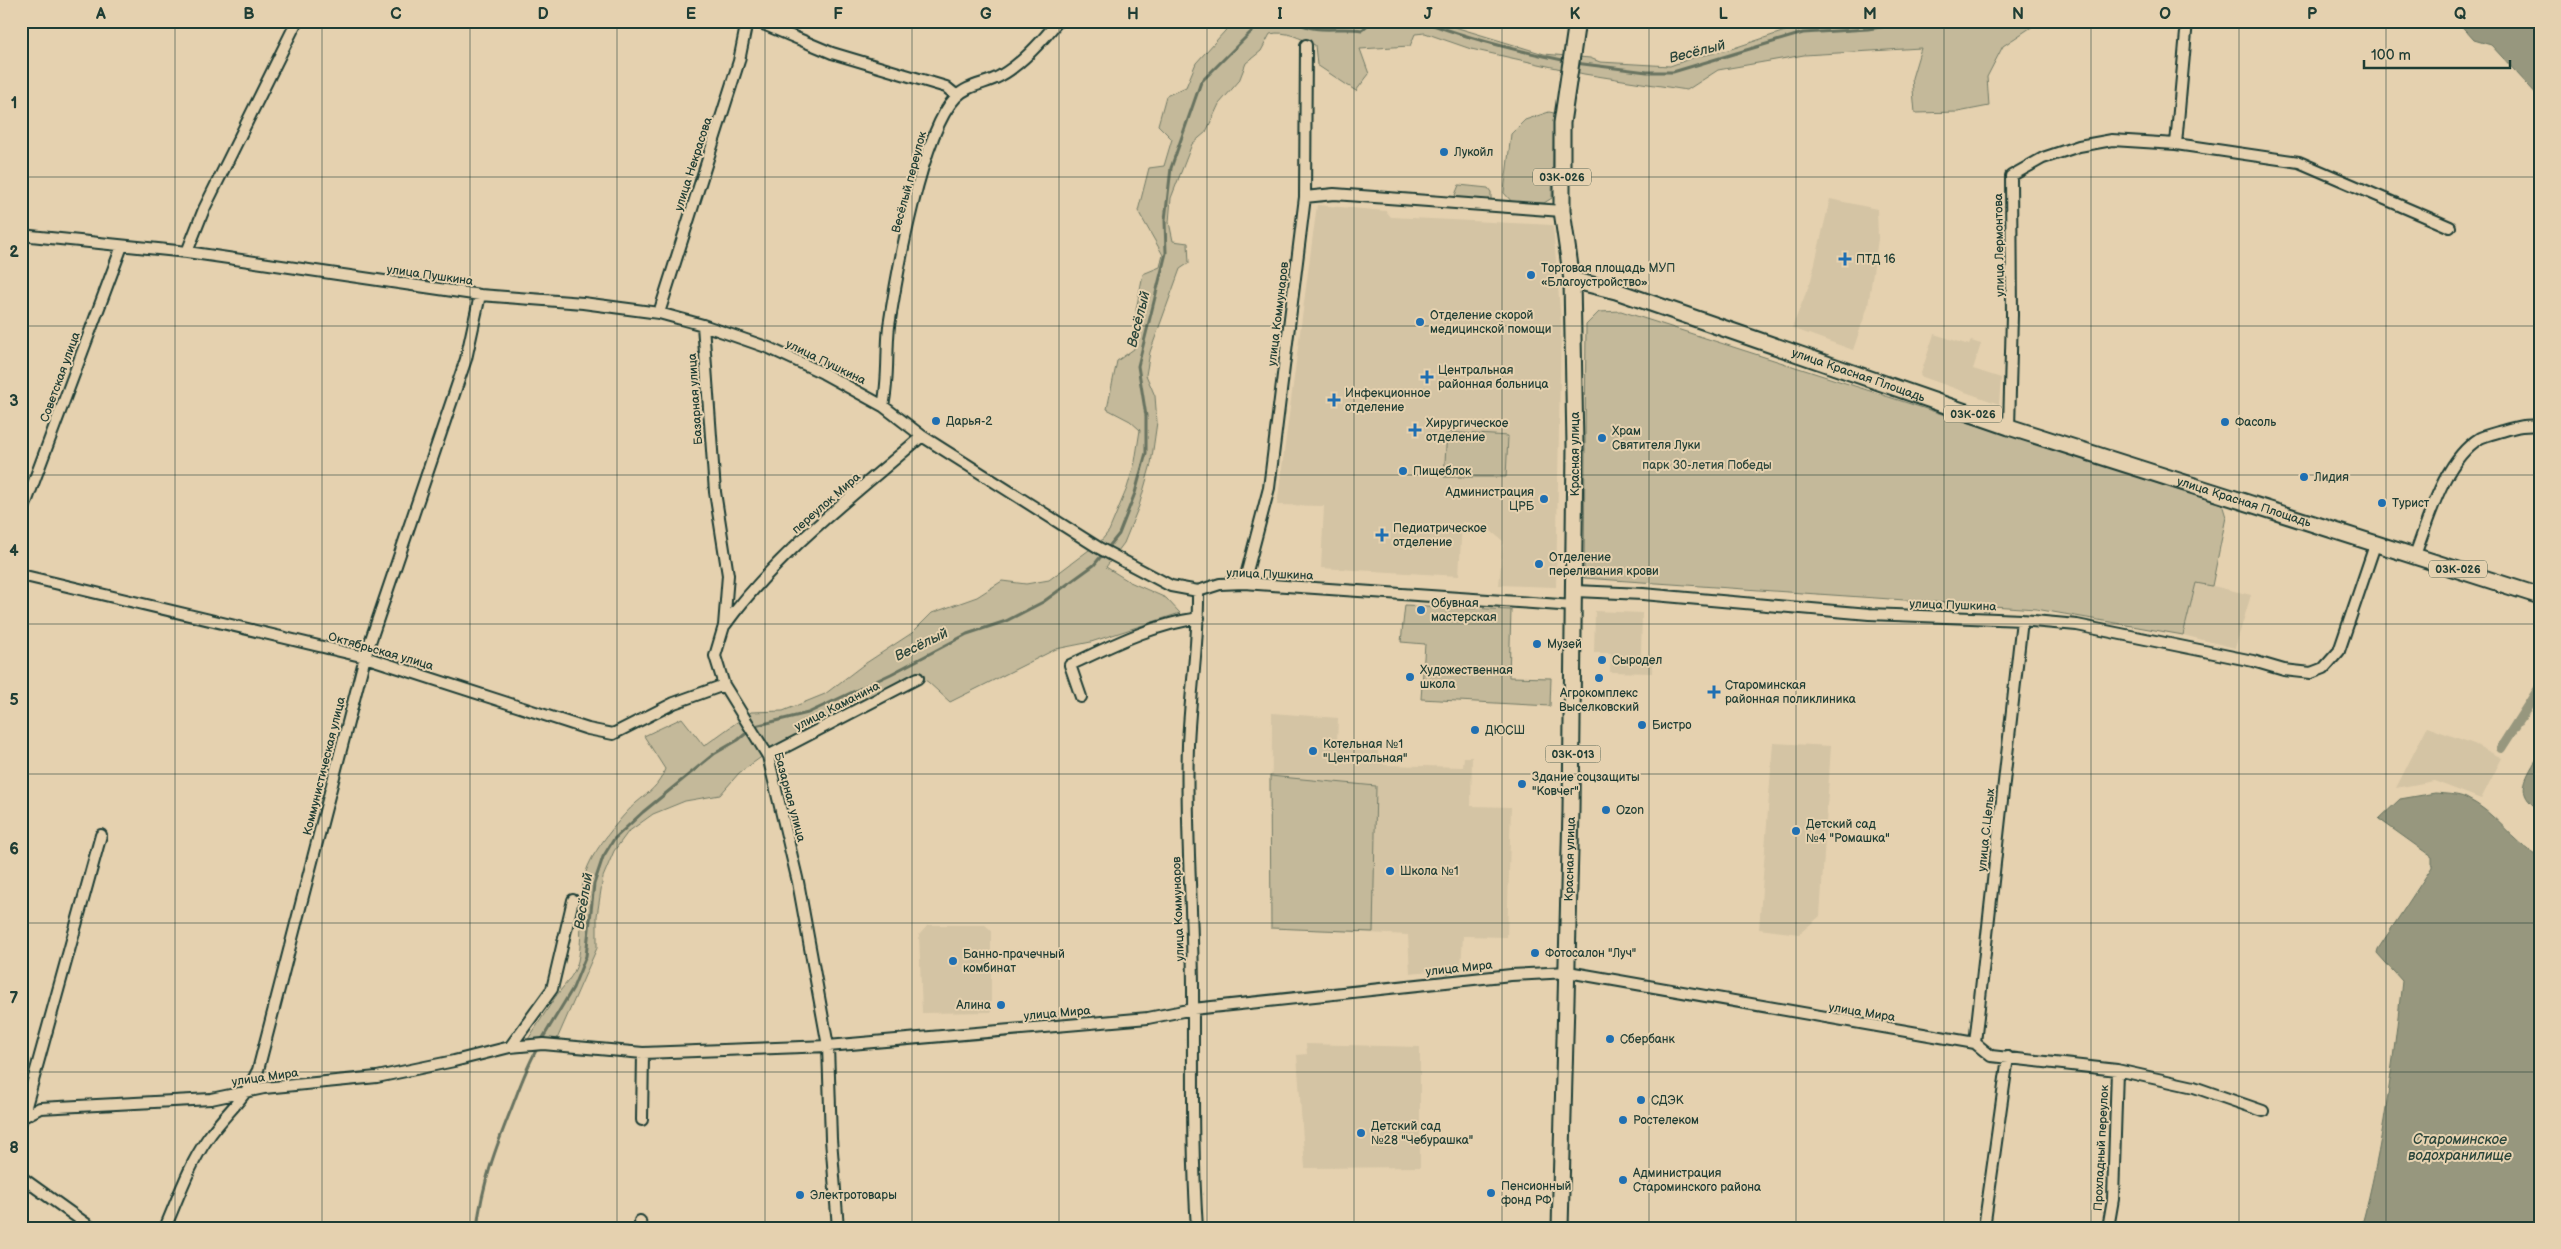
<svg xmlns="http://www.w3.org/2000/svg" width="2561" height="1249" font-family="'Balsamiq Sans',sans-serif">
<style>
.built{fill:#d4c4a4}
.green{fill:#c4b99a;stroke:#727b67}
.water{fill:#97977e;stroke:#677360}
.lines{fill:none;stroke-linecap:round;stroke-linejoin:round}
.stream{stroke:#677360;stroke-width:3}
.canal{stroke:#97977e;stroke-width:10}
.minor-casing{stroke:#1f3d34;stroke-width:14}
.primary-casing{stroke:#1f3d34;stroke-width:19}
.minor{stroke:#e5d1af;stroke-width:10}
.primary{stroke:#e5d1af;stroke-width:15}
.grid{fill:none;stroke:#1f3d34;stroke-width:1;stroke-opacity:0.55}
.poi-dot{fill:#1f6fb2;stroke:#e5d1af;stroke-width:2}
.labels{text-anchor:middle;stroke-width:4;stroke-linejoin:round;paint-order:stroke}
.shield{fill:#e5d1af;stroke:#5a6959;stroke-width:1}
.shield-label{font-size:11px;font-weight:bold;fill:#1f3d34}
.poi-label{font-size:12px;fill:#1f3d34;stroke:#e5d1af;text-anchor:start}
.street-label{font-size:12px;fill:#1f3d34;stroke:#e5d1af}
.park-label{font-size:12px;fill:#30493e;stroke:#e5d1af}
.water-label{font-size:14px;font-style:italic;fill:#2b463b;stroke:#e5d1af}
.neatline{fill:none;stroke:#1f3d34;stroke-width:2}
.grid-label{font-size:16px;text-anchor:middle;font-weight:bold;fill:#1f3d34}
</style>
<rect width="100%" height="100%" fill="#e5d1af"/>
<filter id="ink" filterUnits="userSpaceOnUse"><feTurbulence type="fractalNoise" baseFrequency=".02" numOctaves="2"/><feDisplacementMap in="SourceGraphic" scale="10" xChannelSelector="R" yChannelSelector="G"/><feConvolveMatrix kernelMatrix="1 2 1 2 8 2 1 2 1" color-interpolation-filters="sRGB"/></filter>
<g filter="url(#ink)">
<!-- built -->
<path class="built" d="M 1830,199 L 1877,209 L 1878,239 L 1868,306 L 1853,350 L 1792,328 L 1811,280 Z
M 1317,205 L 1386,211 L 1391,217 L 1553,225 L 1561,323 L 1556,587 L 1499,585 L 1503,541 L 1482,524 L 1462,522 L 1459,576 L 1321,568 L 1324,506 L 1277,505 Z
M 1934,334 L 1969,345 L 1971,341 L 1981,344 L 1973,369 L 2001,378 L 1999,404 L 1920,376 Z
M 2196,582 L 2251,595 L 2235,648 L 2183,635 Z
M 1595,611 L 1642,613 L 1641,655 L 1653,655 L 1652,673 L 1610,672 L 1611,653 L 1594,653 Z
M 1272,713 L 1338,718 L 1337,745 L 1378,747 L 1378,757 L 1385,758 L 1384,765 L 1463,767 L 1464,757 L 1472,757 L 1471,806 L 1511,807 L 1507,937 L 1463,936 L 1461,968 L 1410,973 L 1408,935 L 1271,928 Z
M 2427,727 L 2474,744 L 2502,758 L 2481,799 L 2434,781 L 2396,788 Z
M 1773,743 L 1831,746 L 1820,916 L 1799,934 L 1759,929 Z
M 928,925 L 985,925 L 991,930 L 991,1012 L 922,1013 L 919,935 Z
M 1306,1044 L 1420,1047 L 1420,1167 L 1305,1168 L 1297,1055 L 1307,1054 Z"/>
<!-- green -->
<path class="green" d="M 1234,21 L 1435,21 L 1544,54 L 1590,58 L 1600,62 L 1670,66 L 1695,57 L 1728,50 L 1815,21 L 2060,21 L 2033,26 L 2003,46 L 1987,77 L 1989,106 L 1958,112 L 1915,113 L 1912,78 L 1921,48 L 1804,55 L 1718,70 L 1687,90 L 1584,74 L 1471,49 L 1425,33 L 1415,34 L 1410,46 L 1360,49 L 1369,74 L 1356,91 L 1317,65 L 1315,45 C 1301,39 1286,30 1270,34 L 1261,51 L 1246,63 L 1239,81 L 1219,104 L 1206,132 L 1192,144 L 1171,198 L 1169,222 L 1173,241 L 1188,243 L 1189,263 L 1180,269 L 1150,352 L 1146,375 L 1155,396 L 1157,422 L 1151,464 L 1139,506 L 1124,543 L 1106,567 L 1130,582 L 1166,598 L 1180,613 L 1091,642 L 1056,649 L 950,702 L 928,682 L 917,675 L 781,743 L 739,773 L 720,795 L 685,801 L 653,814 L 628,832 L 614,851 L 603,877 L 597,916 L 597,948 L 554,1046 L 525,1044 C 535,1029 544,1014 554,999 C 562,987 575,976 578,961 C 585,927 574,892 591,860 C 598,846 624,813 636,803 C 649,792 659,786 665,769 L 644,736 L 682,718 L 704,746 L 751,712 L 783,711 L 825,694 L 863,665 L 912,633 L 932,613 L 977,597 L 1002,581 L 1026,584 L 1049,580 L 1101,541 L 1109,531 L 1127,488 L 1135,462 L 1140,430 L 1130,421 L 1107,409 L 1117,361 L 1134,349 L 1138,328 L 1136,310 L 1143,274 L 1160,267 L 1163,255 L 1138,211 L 1149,168 L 1164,166 L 1172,139 L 1158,125 L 1166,96 L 1186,87 L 1196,63 Z
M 1549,112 L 1554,113 L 1552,198 L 1544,203 L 1513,203 L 1504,193 L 1511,134 L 1525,120 Z
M 1459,185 L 1488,188 L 1491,192 L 1491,199 L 1487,202 L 1458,199 L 1455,195 Z
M 1621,311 L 2222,504 L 2226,517 L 2212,586 L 2196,583 L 2183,635 L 2036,609 L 1584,578 L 1586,325 L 1599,312 Z
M 1447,432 L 1508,436 L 1506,477 L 1444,477 Z
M 1405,605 L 1511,610 L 1509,677 L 1551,678 L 1550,706 L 1421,699 L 1425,644 L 1401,642 Z
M 1270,776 L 1376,786 L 1373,932 L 1271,928 Z"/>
<!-- water -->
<path class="water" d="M 2457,21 L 2540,21 L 2540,98 L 2491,45 L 2474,40 Z
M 2540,753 L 2540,810 C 2512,793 2527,776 2540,753 Z
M 2435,793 C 2445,794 2458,794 2466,798 C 2496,812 2512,842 2540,857 L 2540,1228 L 2361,1228 C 2383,1148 2393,1063 2402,981 L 2377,953 L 2378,949 L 2432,867 L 2432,857 L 2379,819 L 2400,799 Z"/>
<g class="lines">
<!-- stream -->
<path class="stream" d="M 1294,21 C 1318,35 1336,26 1362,30 L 1372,21
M 1423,21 C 1469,39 1518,51 1567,61
M 1575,63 L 1647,72 L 1673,72 L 1803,33 L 1868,29 L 1919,21
M 541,1041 L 573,988 L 586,956 L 594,884 L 603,857 L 614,839 L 643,812 L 714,754 L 738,740 L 755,726 L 808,713 L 891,674 L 967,634 L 1006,621 L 1043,602 L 1094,565 L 1119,534 L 1135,493 L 1146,453 L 1146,416 L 1138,366 L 1166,253 L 1165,220 L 1171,168 L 1201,82 L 1262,21
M 477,1228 C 482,1184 496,1147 512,1107 C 520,1086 527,1066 538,1047"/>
<!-- canal -->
<path class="canal" d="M 2501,748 L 2540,687"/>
<!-- minor casing -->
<g class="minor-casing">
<path id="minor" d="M 756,21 L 832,53 L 946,87 L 957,96
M 2176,144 L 2187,21
M 1305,197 L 1334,194 L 1562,211
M 21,235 L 187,252 L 480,295 L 583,303 L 659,313 L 703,325 L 769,348 L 823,373 L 883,406 L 922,436 L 1099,548 L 1171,586 L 1198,591 L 1220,584 L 1244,583 L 1574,606
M 187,252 L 204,209 L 297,21
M 659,313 L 739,61 L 747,21
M 703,325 L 715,492 L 728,575 L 724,626 L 715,656 L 724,685 L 768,756 L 798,882 L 828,1046 L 831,1139 L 838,1228
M 883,406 C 889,379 886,352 889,326 C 897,274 921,133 956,97 C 967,85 986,84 1000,76 C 1022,64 1043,40 1058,21
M 2009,427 L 2012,315 L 2011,176 L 2043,158 L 2079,146 L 2112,140 L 2176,144 L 2299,162 L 2450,227
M 21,516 L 122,246
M 2415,555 C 2429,518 2444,460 2480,438 C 2486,435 2495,433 2502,431 C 2516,427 2526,424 2540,426
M 21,575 L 365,657 L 588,729 L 613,734 L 674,703 L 724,685
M 1244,583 L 1269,488 L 1305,197 L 1306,45
M 1575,591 L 1643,594 L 1869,614 L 2022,620 L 2077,625 L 2253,661 L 2284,670 L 2311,673 L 2324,668 L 2339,651 L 2376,542
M 725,625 C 779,551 854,495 922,436
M 1081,697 L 1070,665 C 1113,645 1151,625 1199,618
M 768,756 L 918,678
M 1975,1043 L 2022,620
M 510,1047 L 552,989 L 573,900
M 23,1117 L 101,835
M 642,1120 L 643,1053
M 21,1121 L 23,1117 L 40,1108 L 211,1099 L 264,1088 L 377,1077 L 454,1061 L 510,1047 L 543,1044 L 643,1053 L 828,1046 L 1148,1018 L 1193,1009 L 1511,975 L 1568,972 L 1975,1043 L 1991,1056 L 2117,1070 L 2194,1087 L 2263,1111
M 21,1177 L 92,1228
M 640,1221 L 641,1228
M 165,1228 C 178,1198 189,1165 208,1138 C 226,1112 244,1101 258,1070 L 365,657 L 466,359 L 480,295
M 1197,1228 C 1192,1155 1193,1082 1193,1009 C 1194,921 1185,833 1188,745 C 1190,693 1199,642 1198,591
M 1984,1228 L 2008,1057
M 2108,1228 L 2113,1199 L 2117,1070"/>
</g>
<!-- primary casing -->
<g class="primary-casing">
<g id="primary">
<path id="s1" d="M 1572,280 L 1616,291 L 2009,427 L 2540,596"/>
<path id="s2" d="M 1560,1228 L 1571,811 L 1575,446 L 1572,280 L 1562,211 L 1562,123 L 1577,21"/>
</g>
</g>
<!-- minor -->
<use href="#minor" class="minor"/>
<!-- primary -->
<use href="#primary" class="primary"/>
</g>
</g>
<!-- grid -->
<path class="grid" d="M 175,21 L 175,1228M 322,21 L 322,1228M 470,21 L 470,1228M 617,21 L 617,1228M 765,21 L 765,1228M 912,21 L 912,1228M 1059,21 L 1059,1228M 1207,21 L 1207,1228M 1354,21 L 1354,1228M 1502,21 L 1502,1228M 1649,21 L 1649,1228M 1796,21 L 1796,1228M 1944,21 L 1944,1228M 2091,21 L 2091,1228M 2239,21 L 2239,1228M 2386,21 L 2386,1228M 21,177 L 2540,177M 21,326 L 2540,326M 21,475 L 2540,475M 21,624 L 2540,624M 21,774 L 2540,774M 21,923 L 2540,923M 21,1072 L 2540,1072"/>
<!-- markers -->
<g class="poi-dot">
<circle cx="1444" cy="152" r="5"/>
<path d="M1842.5 251.5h5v5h5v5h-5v5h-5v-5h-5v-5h5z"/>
<circle cx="1531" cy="275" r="5"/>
<circle cx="1420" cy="322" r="5"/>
<path d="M1424.5 369.5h5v5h5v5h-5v5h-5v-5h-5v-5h5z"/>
<path d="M1331.5 392.5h5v5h5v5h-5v5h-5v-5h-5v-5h5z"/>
<circle cx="936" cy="421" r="5"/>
<circle cx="2225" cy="422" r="5"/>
<path d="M1412.5 422.5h5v5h5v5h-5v5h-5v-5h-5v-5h5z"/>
<circle cx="1602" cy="438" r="5"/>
<circle cx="1403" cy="471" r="5"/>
<circle cx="2304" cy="477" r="5"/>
<circle cx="1544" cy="499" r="5"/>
<circle cx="2382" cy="503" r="5"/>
<path d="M1379.5 527.5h5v5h5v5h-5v5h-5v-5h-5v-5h5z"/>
<circle cx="1539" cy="564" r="5"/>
<circle cx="1421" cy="610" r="5"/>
<circle cx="1537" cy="644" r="5"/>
<circle cx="1602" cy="660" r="5"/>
<circle cx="1410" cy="677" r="5"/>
<circle cx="1599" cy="678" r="5"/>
<path d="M1711.5 684.5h5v5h5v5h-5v5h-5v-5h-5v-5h5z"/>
<circle cx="1642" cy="725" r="5"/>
<circle cx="1475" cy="730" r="5"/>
<circle cx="1313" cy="751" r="5"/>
<circle cx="1522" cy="784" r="5"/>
<circle cx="1606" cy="810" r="5"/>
<circle cx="1796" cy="831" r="5"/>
<circle cx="1390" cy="871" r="5"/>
<circle cx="1535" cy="953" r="5"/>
<circle cx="953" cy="961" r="5"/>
<circle cx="1001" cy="1005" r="5"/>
<circle cx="1610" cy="1039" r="5"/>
<circle cx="1641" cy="1100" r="5"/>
<circle cx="1623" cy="1120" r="5"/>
<circle cx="1361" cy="1133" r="5"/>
<circle cx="1623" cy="1180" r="5"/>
<circle cx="1491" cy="1193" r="5"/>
<circle cx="800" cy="1195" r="5"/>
</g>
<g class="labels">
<!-- shield labels -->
<g class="shield">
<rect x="1533" y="168.5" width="58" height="17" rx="4"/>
<rect x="1944" y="405.5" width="58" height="17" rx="4"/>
<rect x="2429" y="560.5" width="58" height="17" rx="4"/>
<rect x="1545.5" y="745.5" width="55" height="17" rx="4"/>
</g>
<g class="shield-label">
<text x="1562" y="181">03К-026</text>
<text x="1973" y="418">03К-026</text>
<text x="2458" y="573">03К-026</text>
<text x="1573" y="758">03К-013</text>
</g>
<!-- poi labels -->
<g class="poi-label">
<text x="1454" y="156">Лукойл</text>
<text x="1856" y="263">ПТД 16</text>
<text x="1541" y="272">Торговая площадь МУП<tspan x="1541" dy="14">«Благоустройство»</tspan></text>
<text x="1430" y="319">Отделение скорой<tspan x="1430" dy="14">медицинской помощи</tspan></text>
<text x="1438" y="374">Центральная<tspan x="1438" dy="14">районная больница</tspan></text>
<text x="1345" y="397">Инфекционное<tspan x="1345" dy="14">отделение</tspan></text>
<text x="946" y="425">Дарья-2</text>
<text x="2235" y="426">Фасоль</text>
<text x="1426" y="427">Хирургическое<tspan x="1426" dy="14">отделение</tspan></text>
<text x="1612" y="435">Храм<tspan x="1612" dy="14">Святителя Луки</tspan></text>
<text x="1413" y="475">Пищеблок</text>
<text x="2314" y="481">Лидия</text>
<text x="1534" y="496" text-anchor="end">Администрация<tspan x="1534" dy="14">ЦРБ</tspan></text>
<text x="2392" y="507">Турист</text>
<text x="1393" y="532">Педиатрическое<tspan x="1393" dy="14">отделение</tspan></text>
<text x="1549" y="561">Отделение<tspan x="1549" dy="14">переливания крови</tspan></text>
<text x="1431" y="607">Обувная<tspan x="1431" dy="14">мастерская</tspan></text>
<text x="1547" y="648">Музей</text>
<text x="1612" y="664">Сыродел</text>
<text x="1420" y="674">Художественная<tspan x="1420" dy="14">школа</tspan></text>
<text x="1725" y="689">Староминская<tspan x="1725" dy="14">районная поликлиника</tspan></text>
<text x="1599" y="697" text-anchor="middle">Агрокомплекс<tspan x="1599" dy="14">Выселковский</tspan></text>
<text x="1652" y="729">Бистро</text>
<text x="1485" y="734">ДЮСШ</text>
<text x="1323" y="748">Котельная №1<tspan x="1323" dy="14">"Центральная"</tspan></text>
<text x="1532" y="781">Здание соцзащиты<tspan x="1532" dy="14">"Ковчег"</tspan></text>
<text x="1616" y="814">Ozon</text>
<text x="1806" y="828">Детский сад<tspan x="1806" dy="14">№4 "Ромашка"</tspan></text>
<text x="1400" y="875">Школа №1</text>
<text x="1545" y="957">Фотосалон "Луч"</text>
<text x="963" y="958">Банно-прачечный<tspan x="963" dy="14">комбинат</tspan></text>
<text x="991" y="1009" text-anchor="end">Алина</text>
<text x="1620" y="1043">Сбербанк</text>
<text x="1651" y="1104">СДЭК</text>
<text x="1633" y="1124">Ростелеком</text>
<text x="1371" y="1130">Детский сад<tspan x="1371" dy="14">№28 "Чебурашка"</tspan></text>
<text x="1633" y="1177">Администрация<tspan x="1633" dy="14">Староминского района</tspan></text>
<text x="1501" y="1190">Пенсионный<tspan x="1501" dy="14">фонд РФ</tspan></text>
<text x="810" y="1199">Электротовары</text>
</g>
<!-- street labels -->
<g class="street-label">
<text transform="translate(693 164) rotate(-72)" y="4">улица Некрасова</text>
<text transform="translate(909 182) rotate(-75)" y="4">Весёлый переулок</text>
<text transform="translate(1999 245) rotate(-91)" y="4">улица Лермонтова</text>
<text transform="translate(430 275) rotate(8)" y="4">улица Пушкина</text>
<text transform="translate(1278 314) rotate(-83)" y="4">улица Коммунаров</text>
<text transform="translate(826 362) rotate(26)" y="4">улица Пушкина</text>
<text dy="4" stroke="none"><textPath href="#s1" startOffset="302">улица Красная Площадь</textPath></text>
<text transform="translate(60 377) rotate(-70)" y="4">Советская улица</text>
<text transform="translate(695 399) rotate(-94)" y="4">Базарная улица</text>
<text transform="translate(1575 454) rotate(-90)" y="4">Красная улица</text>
<text dy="4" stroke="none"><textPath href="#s1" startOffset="708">улица Красная Площадь</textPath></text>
<text transform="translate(826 503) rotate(-41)" y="4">переулок Мира</text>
<text transform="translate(1270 574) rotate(2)" y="4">улица Пушкина</text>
<text transform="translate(1953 605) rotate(2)" y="4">улица Пушкина</text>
<text transform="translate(381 651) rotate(16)" y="4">Октябрьская улица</text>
<text transform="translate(837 706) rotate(-27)" y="4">улица Каманина</text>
<text transform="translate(324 766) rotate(-76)" y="4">Коммунистическая улица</text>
<text transform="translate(790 797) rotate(75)" y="4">Базарная улица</text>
<text transform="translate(1986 830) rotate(-84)" y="4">улица С.Целых</text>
<text dy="4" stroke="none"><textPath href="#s2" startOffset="369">Красная улица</textPath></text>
<text transform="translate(1178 909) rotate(-92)" y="4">улица Коммунаров</text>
<text transform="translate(1459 968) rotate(-6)" y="4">улица Мира</text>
<text transform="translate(1862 1012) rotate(9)" y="4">улица Мира</text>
<text transform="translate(1057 1013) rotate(-5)" y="4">улица Мира</text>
<text transform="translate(265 1077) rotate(-8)" y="4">улица Мира</text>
<text transform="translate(2101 1148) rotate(-87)" y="4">Прохладный переулок</text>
</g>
<!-- park labels -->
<g class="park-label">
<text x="1707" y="469">парк 30-летия Победы</text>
</g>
<!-- water labels -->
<g class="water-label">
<text transform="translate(1697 51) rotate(-14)" y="5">Весёлый</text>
<text transform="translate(1138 319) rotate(-76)" y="5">Весёлый</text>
<text transform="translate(921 644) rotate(-26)" y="5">Весёлый</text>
<text transform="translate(583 901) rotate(-81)" y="5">Весёлый</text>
<text x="2460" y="1144">Староминское<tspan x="2460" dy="16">водохранилище</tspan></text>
</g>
</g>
<!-- margin -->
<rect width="2561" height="1249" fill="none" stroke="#e5d1af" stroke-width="55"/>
<!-- scale -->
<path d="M2364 60v8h146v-8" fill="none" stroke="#1f3d34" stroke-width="2.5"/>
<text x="2371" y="60" font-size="15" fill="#1f3d34" stroke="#e5d1af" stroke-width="4" paint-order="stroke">100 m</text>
<rect x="28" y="28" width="2506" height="1194" class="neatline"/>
<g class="grid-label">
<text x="101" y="19">A</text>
<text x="249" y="19">B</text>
<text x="396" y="19">C</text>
<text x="543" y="19">D</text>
<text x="691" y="19">E</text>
<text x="838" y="19">F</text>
<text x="986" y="19">G</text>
<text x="1133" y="19">H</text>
<text x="1280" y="19">I</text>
<text x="1428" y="19">J</text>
<text x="1575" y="19">K</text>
<text x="1723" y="19">L</text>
<text x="1870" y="19">M</text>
<text x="2018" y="19">N</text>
<text x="2165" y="19">O</text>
<text x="2312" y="19">P</text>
<text x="2460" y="19">Q</text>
<text x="14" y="108">1</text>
<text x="14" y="257">2</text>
<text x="14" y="406">3</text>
<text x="14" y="556">4</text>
<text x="14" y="705">5</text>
<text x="14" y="854">6</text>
<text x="14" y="1003">7</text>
<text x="14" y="1153">8</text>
</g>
</svg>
